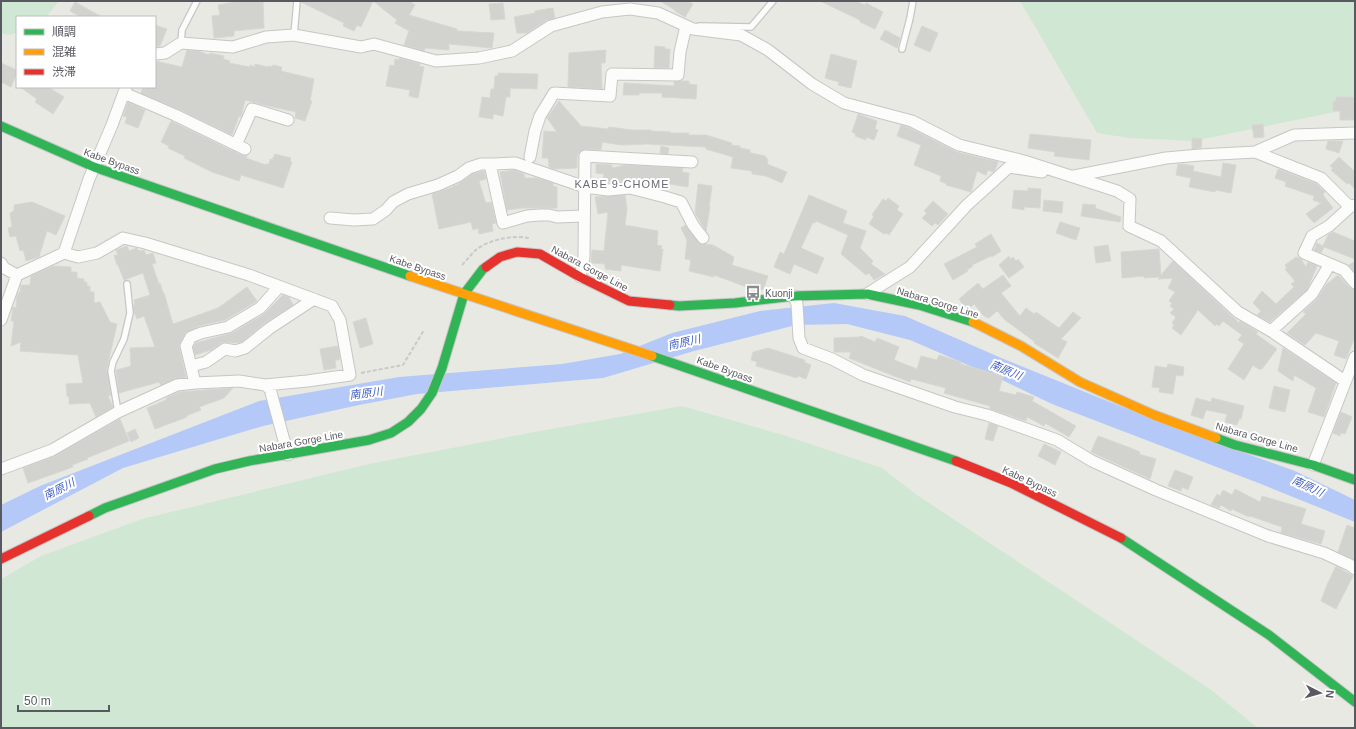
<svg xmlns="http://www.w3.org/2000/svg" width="1356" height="729" font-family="Helvetica,'Noto Sans JP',sans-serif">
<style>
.green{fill:#d0e7d3}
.water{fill:#b4c9f7}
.building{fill:#d2d2ce;stroke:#d8d8d2}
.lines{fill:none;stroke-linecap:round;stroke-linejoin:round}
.lane-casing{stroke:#c6c6c6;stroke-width:8}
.street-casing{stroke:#c6c6c6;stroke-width:13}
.fast-casing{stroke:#c6c6c6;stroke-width:11}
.slow-casing{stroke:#c6c6c6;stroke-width:11}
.jam-casing{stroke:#c6c6c6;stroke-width:11}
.path{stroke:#c6cbca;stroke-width:2;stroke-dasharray:4 2;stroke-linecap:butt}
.lane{stroke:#fcfcfb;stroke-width:5.5}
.street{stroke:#fcfcfb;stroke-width:11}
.fast{stroke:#30b455;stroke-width:9}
.slow{stroke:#ff9f0a;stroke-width:9}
.jam{stroke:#e5322d;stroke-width:9}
.labels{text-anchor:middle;stroke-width:4;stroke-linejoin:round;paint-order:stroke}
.street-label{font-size:10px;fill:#595a61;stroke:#fff}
.poi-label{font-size:10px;fill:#595a61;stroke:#fff;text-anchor:start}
.neighbourhood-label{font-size:11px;letter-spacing:1px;fill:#6a6c73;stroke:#fff}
.water-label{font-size:11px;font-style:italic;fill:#3f5dc3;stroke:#fff}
</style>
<rect width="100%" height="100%" fill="#e9e9e3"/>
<!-- green -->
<path class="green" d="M 1,1 L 59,1 L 46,17 L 17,17 L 17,33 L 9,35 L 1,33 Z
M 1020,1 L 1355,1 L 1355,108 L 1193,141 L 1129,138 L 1097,133 Z
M 682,406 L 783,435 L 882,468 L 917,495 L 1210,689 L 1258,728 L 1,728 L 1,579 L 41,556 L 142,519 L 369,464 L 534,432 Z"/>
<!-- water -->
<path class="water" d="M 834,303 L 905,316 L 1006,360 L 1169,426 L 1295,471 L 1355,500 L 1355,522 L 1261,484 L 1052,404 L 998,378 L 910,340 L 847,324 L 796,325 L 694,351 L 603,378 L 417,394 L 359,405 L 263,426 L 123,468 L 1,532 L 1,505 L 40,486 L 259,401 L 399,377 L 562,364 L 620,354 L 672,333 L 760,311 Z"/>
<!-- building -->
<path class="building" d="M 240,1 L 263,1 L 264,28 L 234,31 L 234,36 L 214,38 L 212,16 L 220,15 L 218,5 Z
M 301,1 L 409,1 L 415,5 L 409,15 L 457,29 L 457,31 L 494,33 L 492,48 L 449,44 L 449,50 L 425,48 L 424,51 L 404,45 L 409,31 L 395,23 L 397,20 L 373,1 L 361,27 L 357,25 L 354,31 L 343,26 L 344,23 L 301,2 Z
M 660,1 L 687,1 L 693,4 L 685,17 L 675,11 L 675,10 Z
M 820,1 L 855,1 L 865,5 L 866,3 L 883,12 L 875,29 L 860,22 L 860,20 Z
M 75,2 L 102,17 L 81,17 L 70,11 Z
M 503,3 L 505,19 L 491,20 L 489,4 Z
M 553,8 L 555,18 L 547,20 L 527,33 L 517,33 L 514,17 L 535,13 L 535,11 Z
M 155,25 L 167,29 L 160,46 L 155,47 Z
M 922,26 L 938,33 L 930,52 L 914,45 Z
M 885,30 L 900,38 L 897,48 L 880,39 Z
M 655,46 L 665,47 L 665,49 L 670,49 L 669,68 L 654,68 Z
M 187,50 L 198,51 L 209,55 L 210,53 L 224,56 L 223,59 L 230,61 L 229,63 L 250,67 L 250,65 L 255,67 L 255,64 L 268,67 L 268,66 L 272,67 L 273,65 L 282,67 L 281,71 L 314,79 L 310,101 L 312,101 L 305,121 L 295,118 L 296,112 L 268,106 L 245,100 L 241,117 L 239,116 L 232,135 L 178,109 L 141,93 L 143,87 L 155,87 L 155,61 L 182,67 Z
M 606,50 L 605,63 L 601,63 L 602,89 L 568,87 L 569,53 Z
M 831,54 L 857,61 L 851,88 L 838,85 L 839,82 L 825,78 Z
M 399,58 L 420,64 L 419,66 L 424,67 L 418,98 L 409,96 L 410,90 L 386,86 L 390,65 L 394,66 L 395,59 L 399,60 Z
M 1,63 L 17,70 L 17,73 L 11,87 L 1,82 Z
M 498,73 L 538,74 L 537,89 L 510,88 L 510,97 L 506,97 L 503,116 L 493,114 L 493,119 L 479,117 L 482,97 L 490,98 L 491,89 L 494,89 L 495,76 L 498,76 Z
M 682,81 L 689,81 L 689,84 L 697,85 L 696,99 L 662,97 L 662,93 L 639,93 L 639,95 L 623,95 L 624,83 L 674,86 L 674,82 Z
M 20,87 L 48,87 L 64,97 L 53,114 L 35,102 L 37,99 Z
M 1336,97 L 1355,97 L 1355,120 L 1340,120 L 1340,111 L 1333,111 L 1333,101 L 1336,101 Z
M 559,101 L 581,126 L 608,129 L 609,127 L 632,130 L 651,130 L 651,131 L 671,132 L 671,133 L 689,133 L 688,135 L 706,135 L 732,143 L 731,145 L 740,146 L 740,148 L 750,150 L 750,152 L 751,153 L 765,156 L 768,160 L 767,164 L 787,172 L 782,183 L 766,176 L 752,174 L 752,171 L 731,168 L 733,157 L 706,149 L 706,147 L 647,144 L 621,145 L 602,142 L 601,150 L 585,149 L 579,152 L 577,157 L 577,168 L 553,169 L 549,167 L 548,158 L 542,158 L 544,131 L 557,132 L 547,118 Z
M 128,102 L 145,110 L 138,128 L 125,123 L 127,117 L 123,116 Z
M 858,114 L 877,121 L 875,129 L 878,130 L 874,140 L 866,137 L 866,140 L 855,136 L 856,134 L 852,132 Z
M 171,121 L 233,151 L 242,155 L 247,155 L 246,158 L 266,165 L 266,164 L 269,164 L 270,159 L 272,160 L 275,154 L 291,158 L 290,161 L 292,162 L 283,188 L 241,175 L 239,181 L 212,172 L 184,158 L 185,156 L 168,148 L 169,146 L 161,142 Z
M 1263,124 L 1264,137 L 1254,138 L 1252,125 Z
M 901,125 L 910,128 L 957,152 L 998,162 L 995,170 L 993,172 L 988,170 L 986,175 L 977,171 L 971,192 L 946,185 L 947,184 L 940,181 L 941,176 L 914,165 L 921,145 L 897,136 Z
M 1030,134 L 1091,140 L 1089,160 L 1054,156 L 1055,152 L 1028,148 Z
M 1192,138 L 1202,139 L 1201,148 L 1192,149 Z
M 1328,141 L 1343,141 L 1339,153 L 1326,149 Z
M 661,146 L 669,148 L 668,154 L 660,153 Z
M 1339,157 L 1355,172 L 1355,189 L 1349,183 L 1347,184 L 1331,170 L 1333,168 L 1330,166 Z
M 1223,163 L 1236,165 L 1231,193 L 1216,190 L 1215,192 L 1189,187 L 1191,178 L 1176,175 L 1178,164 L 1182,164 L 1194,166 L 1193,171 L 1221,177 Z
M 596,164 L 612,165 L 612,168 L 626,165 L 683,168 L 682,172 L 689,173 L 688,187 L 646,180 L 635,182 L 629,181 L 603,182 L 604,174 L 596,173 Z
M 1278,169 L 1317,184 L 1320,187 L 1320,188 L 1325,191 L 1323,195 L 1333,208 L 1314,223 L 1306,214 L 1321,203 L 1313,200 L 1314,196 L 1285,186 L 1286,182 L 1275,178 Z
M 514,170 L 524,174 L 525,178 L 537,178 L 553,183 L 553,186 L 557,187 L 557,208 L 522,208 L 507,210 L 500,172 Z
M 484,171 L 486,179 L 479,181 L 485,201 L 487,203 L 491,202 L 496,223 L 492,224 L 493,231 L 479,234 L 478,228 L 473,230 L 471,222 L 439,229 L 432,194 L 453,187 L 453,186 L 457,185 L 472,174 Z
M 698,184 L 712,186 L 709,207 L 710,207 L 706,231 L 695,213 Z
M 1028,188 L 1041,189 L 1040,208 L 1024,207 L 1024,210 L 1012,208 L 1014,190 L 1028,191 Z
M 625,195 L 627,209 L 625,225 L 658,231 L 657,245 L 662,246 L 661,249 L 663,249 L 660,271 L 621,265 L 621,271 L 605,269 L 605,264 L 591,263 L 592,250 L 604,251 L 608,212 L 598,214 L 595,197 Z
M 809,195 L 847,211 L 843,223 L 866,231 L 860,248 L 873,261 L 871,264 L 885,274 L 874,280 L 869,273 L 866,275 L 841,254 L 848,235 L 816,221 L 815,223 L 813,222 L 801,248 L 824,258 L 817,274 L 794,264 L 790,274 L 774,267 L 780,252 L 784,254 Z
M 888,198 L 899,206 L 897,210 L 903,214 L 889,235 L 886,233 L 884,234 L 869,224 L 874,216 L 872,215 L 883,199 L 886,201 Z
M 1044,200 L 1063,202 L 1062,213 L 1043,211 Z
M 933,201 L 948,214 L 938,225 L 935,223 L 932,226 L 922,218 L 927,213 L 924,211 Z
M 32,202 L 65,216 L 56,235 L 47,231 L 39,257 L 26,261 L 24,253 L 23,250 L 20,251 L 16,236 L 10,237 L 8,228 L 12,227 L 10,213 L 14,211 L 14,205 Z
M 1083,204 L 1096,205 L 1095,208 L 1121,217 L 1120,222 L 1081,216 Z
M 1060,222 L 1080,228 L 1076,240 L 1056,233 Z
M 685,225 L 700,244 L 713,245 L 734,257 L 732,265 L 768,276 L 763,290 L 756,289 L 755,290 L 714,275 L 714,277 L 689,271 L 691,260 L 685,259 L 687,240 L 681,228 Z
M 1333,232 L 1355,241 L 1355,259 L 1324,247 L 1321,253 L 1314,250 L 1317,243 L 1323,246 L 1328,235 Z
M 991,234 L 1001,251 L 992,257 L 991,256 L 972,265 L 973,266 L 967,270 L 968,271 L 953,280 L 944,264 L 977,247 L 975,244 Z
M 1108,245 L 1111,261 L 1096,263 L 1094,247 Z
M 127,246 L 129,251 L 137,248 L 139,251 L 144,250 L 146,255 L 153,253 L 156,263 L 152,264 L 159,284 L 160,283 L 163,293 L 164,293 L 173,324 L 218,308 L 247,287 L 257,301 L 225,320 L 199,326 L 185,333 L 180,343 L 179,347 L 186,377 L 174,379 L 161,385 L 159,382 L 119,393 L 116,370 L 131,366 L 130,348 L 155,347 L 144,316 L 137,319 L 134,311 L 133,305 L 135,305 L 134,300 L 150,295 L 143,273 L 124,280 L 118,265 L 117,265 L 114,255 L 118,255 L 116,250 Z
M 1159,249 L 1161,275 L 1173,261 L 1239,323 L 1240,321 L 1258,332 L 1256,334 L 1277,349 L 1262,369 L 1258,369 L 1253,365 L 1244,380 L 1228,369 L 1244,344 L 1238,340 L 1242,335 L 1223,321 L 1219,326 L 1216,324 L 1215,326 L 1198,310 L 1181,335 L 1172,328 L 1174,325 L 1172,323 L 1176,317 L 1170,313 L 1174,309 L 1170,306 L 1172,303 L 1169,301 L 1175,292 L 1168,288 L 1173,278 L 1158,279 L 1160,277 L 1144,278 L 1144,276 L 1122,278 L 1121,252 Z
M 1009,256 L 1010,259 L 1013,257 L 1016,261 L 1018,259 L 1024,267 L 1009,278 L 999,265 Z
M 1296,257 L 1301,259 L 1306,267 L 1308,262 L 1317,266 L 1310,283 L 1307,290 L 1270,322 L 1257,315 L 1261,311 L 1253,303 L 1262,291 L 1276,304 L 1294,287 L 1291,284 L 1295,281 L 1285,269 L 1287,268 L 1285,265 Z
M 1355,261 L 1355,272 L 1349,265 Z
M 53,266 L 71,267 L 71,272 L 77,272 L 77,278 L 84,279 L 84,282 L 87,282 L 87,286 L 90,286 L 90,292 L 94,292 L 94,303 L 100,302 L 110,322 L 117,324 L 106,372 L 107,372 L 111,395 L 108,396 L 113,407 L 96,417 L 90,403 L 69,404 L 69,397 L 67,396 L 66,384 L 83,383 L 78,355 L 20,351 L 21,342 L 11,346 L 14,321 L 11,321 L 13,307 L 16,308 L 17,296 L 19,292 L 20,292 L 21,285 L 30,285 L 31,276 Z
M 1003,275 L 1011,286 L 1001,293 L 1020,316 L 1026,308 L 1034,314 L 1036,312 L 1059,328 L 1073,312 L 1081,318 L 1061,339 L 1067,342 L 1058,358 L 1034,343 L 1035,342 L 1005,320 L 997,311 L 989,318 L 984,316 L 974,304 L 967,310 L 959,299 L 978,283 L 983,289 Z
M 1338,275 L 1350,288 L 1355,290 L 1355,337 L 1346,359 L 1334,355 L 1339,341 L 1316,333 L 1305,345 L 1287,333 L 1306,314 L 1303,312 L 1317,299 L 1326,285 Z
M 283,295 L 289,297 L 293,305 L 266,322 L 242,342 L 233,343 L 223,342 L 211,350 L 195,355 L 193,347 L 196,343 L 232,333 L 264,314 Z
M 366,318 L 373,344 L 360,348 L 353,322 Z
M 861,336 L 875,342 L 877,338 L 899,347 L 894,360 L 917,369 L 921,356 L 937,360 L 939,355 L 961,362 L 961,364 L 1003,376 L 999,391 L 1016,395 L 1017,392 L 1034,397 L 1032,401 L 1076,426 L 1069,437 L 1045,423 L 1044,426 L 1027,417 L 1026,421 L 990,409 L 990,406 L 944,393 L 946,388 L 911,379 L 910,382 L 894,376 L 849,358 L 851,352 L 834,352 L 834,338 L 860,337 Z
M 338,346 L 340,357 L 339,360 L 335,360 L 336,368 L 324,370 L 320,349 Z
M 768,348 L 805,360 L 804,362 L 811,365 L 806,379 L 798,376 L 797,378 L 756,366 L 757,362 L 751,360 L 753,352 Z
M 1283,348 L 1336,383 L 1324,417 L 1308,412 L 1316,388 L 1294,375 L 1293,381 L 1278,371 Z
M 1168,364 L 1184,367 L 1183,376 L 1176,375 L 1173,394 L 1159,392 L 1160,388 L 1152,387 L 1155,366 L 1167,368 Z
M 1274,386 L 1290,390 L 1285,412 L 1269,408 Z
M 233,388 L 224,398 L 199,407 L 201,410 L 186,416 L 187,417 L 155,429 L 147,408 L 166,400 L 166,398 L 179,392 Z
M 1196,398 L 1211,402 L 1212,398 L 1244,406 L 1241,419 L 1239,419 L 1237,425 L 1225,422 L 1227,414 L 1206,410 L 1203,419 L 1191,415 Z
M 1341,412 L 1352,417 L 1345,434 L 1341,433 L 1340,436 L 1333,433 Z
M 120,419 L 129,441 L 87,458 L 88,459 L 72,465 L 73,467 L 28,483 L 23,468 L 55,456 Z
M 989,423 L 998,426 L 993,441 L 985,439 Z
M 135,429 L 139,438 L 131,442 L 127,433 Z
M 1098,436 L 1128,447 L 1140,452 L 1139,454 L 1156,459 L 1150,479 L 1091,452 Z
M 1044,444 L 1061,452 L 1055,465 L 1038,456 Z
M 1175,470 L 1193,477 L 1188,490 L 1182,487 L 1181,491 L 1168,486 Z
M 1235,489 L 1260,502 L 1262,496 L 1306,509 L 1301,524 L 1325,531 L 1321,544 L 1281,533 L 1282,527 L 1250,516 L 1249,517 L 1232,509 L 1231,511 L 1221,505 L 1219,508 L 1211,505 L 1217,494 L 1220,496 L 1223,490 L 1232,495 Z
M 1347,525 L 1355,528 L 1355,560 L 1338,552 Z
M 1336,566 L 1353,576 L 1336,609 L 1321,601 L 1327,585 Z"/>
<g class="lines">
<!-- lane casing -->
<g class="lane-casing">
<path id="lane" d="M 699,26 L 751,27 L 773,1
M 294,35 L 297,1
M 181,43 L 182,30 L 197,1
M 902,49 L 910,18 L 913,1
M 118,412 L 111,371 L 113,362 L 124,339 L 130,313 L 127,284"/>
</g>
<!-- street casing -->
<g class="street-casing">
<path id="street" d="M 155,54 L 165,53 L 181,43 L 233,47 L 266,37 L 294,35 L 361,47 L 374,44 L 436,61 L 479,58 L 512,51 L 551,26 L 602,12 L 630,9 L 658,13 L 693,29 L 741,35 L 768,50 L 812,84 L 844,103 L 912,121 L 959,145 L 1024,161 L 1117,191 L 1130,199 L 1129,226 L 1161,241 L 1238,312 L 1271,331 L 1345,381
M 124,93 L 175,115 L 245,149
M 236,145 L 252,109 L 288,120
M 1255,152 L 1321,178 L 1350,207
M 530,157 L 535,131 L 540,116 L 554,93 L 610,96 L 612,74 L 678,75 L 680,52 L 686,26
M 490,164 L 503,223 L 527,216 L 540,215 L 549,215 L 557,217 L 584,216
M 1074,176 L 1166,158 L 1200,155 L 1255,152 L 1294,135 L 1355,133
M 1355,205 L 1350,207 L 1329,226 L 1312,236 L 1304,253 L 1344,270 L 1355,283
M 330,218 L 354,220 L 373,219 L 386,210 L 393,202 L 408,194 L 438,185 L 458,176 L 469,168 L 481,164 L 493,164 L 515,163 L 585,187 L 608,190 L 630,188 L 665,197 L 681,202 L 693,225 L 703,238
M 1,263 L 4,268 L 17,275
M 580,277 L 584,257 L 585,156 L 692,162
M 867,294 L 910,267 L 967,205 L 1009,167 L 1042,172
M 794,296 L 797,304 L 799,338 L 803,348 L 832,359 L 863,375 L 955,407 L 987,415 L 1057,440 L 1092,461 L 1156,490 L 1268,536 L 1324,553 L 1350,565 L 1355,569
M 1,320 L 17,275 L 64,253 L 89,179 L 112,125 L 126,87
M 1271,331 L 1312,294 L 1330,264
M 191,366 L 206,362 L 225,349 L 235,351 L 245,348 L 270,328 L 314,299
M 195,383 L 186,346 L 191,337 L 201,333 L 228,327 L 260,308 L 279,287
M 265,385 L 270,389 L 288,455
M 1313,465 L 1355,357
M 1,469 L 52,450 L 118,412 L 177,385 L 195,383 L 239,381 L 265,385 L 307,381 L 350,375 L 340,320 L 332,306 L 249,275 L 145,243 L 123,238 L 97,253 L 78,257 L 64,253"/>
</g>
<!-- fast casing -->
<g class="fast-casing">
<path id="fast" d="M 1,126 L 94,167 L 410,276
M 670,305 L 679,306 L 735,303 L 794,296 L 867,294 L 919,305 L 973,322
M 652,356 L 956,461
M 1216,438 L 1235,445 L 1313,465 L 1355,480
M 89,516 L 105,508 L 215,469 L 249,461 L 369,440 L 391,433 L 408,422 L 421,409 L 432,393 L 442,368 L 464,294 L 483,269 L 486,267
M 1121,538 L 1269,635 L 1355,702"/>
</g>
<!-- slow casing -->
<g class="slow-casing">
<path id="slow" d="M 410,276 L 652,356
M 973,322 L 1021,346 L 1080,382 L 1154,415 L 1216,438"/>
</g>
<!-- jam casing -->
<g class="jam-casing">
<path id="jam" d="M 486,267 L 500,257 L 517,252 L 540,254 L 580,277 L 629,301 L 670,305
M 956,461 L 1011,483 L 1121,538
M 1,559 L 89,516"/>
</g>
<!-- path -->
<path class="path" d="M 462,265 C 467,260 472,253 477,249 C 491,239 513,235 529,238
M 361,373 L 403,365 L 424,330"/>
<!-- lane -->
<use href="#lane" class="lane"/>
<!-- street -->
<use href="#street" class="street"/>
<!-- fast -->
<use href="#fast" class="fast"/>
<!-- slow -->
<use href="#slow" class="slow"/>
<!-- jam -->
<use href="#jam" class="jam"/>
</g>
<!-- icons -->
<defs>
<g id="bus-bare" transform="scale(1.2)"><path d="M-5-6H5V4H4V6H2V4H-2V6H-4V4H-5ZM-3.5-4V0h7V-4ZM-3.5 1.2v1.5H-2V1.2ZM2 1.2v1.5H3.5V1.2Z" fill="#8b8c8e" stroke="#fff" stroke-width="2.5" paint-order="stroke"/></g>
</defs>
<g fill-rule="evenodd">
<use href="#bus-bare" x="753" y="293"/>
</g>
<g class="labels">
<!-- street labels -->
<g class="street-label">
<text transform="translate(112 161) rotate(20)" y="4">Kabe Bypass</text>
<text transform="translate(418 267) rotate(19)" y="4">Kabe Bypass</text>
<text transform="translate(590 268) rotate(28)" y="4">Nabara Gorge Line</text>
<text transform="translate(938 302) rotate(17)" y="4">Nabara Gorge Line</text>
<text transform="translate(725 369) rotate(20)" y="4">Kabe Bypass</text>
<text transform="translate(1257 437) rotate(16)" y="4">Nabara Gorge Line</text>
<text transform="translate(301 441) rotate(-10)" y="4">Nabara Gorge Line</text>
<text transform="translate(1030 481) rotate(25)" y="4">Kabe Bypass</text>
</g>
<!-- poi labels -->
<g class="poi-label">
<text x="765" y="297">Kuonji</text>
</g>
<!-- neighbourhood labels -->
<g class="neighbourhood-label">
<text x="622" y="188">KABE 9-CHOME</text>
</g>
<!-- water labels -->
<g class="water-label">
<text transform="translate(684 342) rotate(-13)" y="4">南原川</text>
<text transform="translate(1006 370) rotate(23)" y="4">南原川</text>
<text transform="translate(366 393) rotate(-7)" y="4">南原川</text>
<text transform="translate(1308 486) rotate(25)" y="4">南原川</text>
<text transform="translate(59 489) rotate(-27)" y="4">南原川</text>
</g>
</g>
<!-- border -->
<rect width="1356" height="729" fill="none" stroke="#595a61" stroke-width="4"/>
<!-- legend -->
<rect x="16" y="16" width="140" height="72" fill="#ffffff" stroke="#bdbdc0"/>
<rect x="24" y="29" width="20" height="6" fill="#30b455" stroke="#bdbdc0"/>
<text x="52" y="36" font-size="12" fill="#595a61">順調</text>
<rect x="24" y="49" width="20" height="6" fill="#ff9f0a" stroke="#bdbdc0"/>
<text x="52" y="56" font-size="12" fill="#595a61">混雑</text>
<rect x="24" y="69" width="20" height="6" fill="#e5322d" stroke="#bdbdc0"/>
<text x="52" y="76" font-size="12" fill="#595a61">渋滞</text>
<!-- north arrow -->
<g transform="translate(1320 693) rotate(96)" stroke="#ffffff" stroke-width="3" paint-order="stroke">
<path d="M0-3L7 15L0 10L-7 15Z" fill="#595a61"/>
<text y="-6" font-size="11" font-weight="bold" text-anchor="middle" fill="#595a61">N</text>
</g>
<!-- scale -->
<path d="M18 705v6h91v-6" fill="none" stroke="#595a61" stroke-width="2"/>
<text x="24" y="705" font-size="12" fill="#595a61" stroke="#ffffff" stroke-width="3" paint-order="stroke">50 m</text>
</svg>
